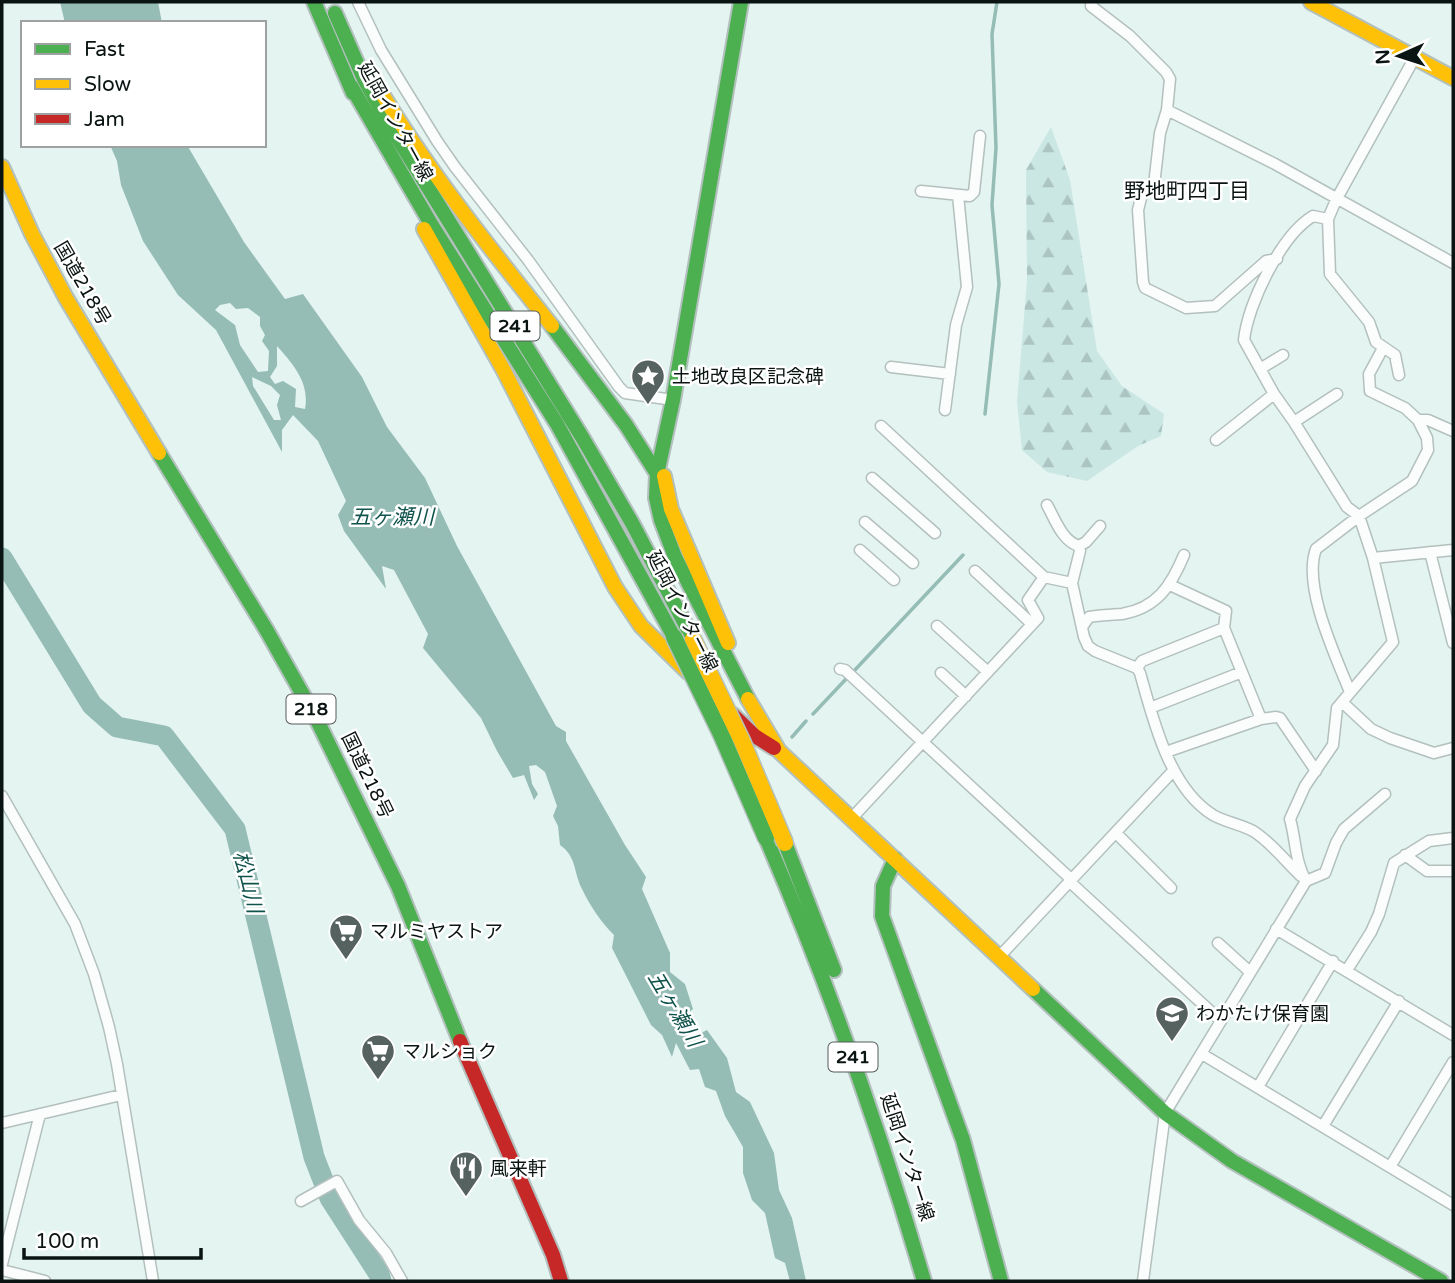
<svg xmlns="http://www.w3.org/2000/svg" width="1455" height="1283" font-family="'Varela Round','Noto Sans JP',sans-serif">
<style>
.forest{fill:url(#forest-firs)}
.water{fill:#96bcb6;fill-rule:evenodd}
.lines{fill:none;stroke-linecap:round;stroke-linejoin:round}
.stream{stroke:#96bcb6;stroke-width:3.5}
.river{stroke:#96bcb6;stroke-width:21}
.street-casing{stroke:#b3c0bd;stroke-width:13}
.fast-casing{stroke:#b3c0bd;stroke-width:18}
.slow-casing{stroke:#b3c0bd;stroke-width:18}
.jam-casing{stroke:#b3c0bd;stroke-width:18}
.street{stroke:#fbfdfd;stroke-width:10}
.fast{stroke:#4caf50;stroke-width:14}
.slow{stroke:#ffc107;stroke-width:14}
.jam{stroke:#c62828;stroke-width:14}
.fast-bridge-casing{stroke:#b3c0bd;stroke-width:19;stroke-linecap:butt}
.slow-bridge-casing{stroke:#b3c0bd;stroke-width:19;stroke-linecap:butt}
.fast-bridge{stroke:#4caf50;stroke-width:16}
.slow-bridge{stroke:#ffc107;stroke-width:16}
.labels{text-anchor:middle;stroke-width:5;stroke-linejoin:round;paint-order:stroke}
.shield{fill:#fff;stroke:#545a59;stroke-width:2}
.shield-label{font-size:18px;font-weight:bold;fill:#0a1412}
.street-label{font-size:19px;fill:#0a1412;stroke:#fff}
.poi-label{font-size:19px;fill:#0a1412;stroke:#fff;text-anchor:start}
.neighbourhood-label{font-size:21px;fill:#0a1412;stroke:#fff}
.water-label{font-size:21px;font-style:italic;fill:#10534c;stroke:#fff}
</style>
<defs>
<pattern id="forest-firs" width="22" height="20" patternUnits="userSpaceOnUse" patternTransform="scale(1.75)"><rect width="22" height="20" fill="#cae7e3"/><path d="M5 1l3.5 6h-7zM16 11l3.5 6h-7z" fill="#acc5c2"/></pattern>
</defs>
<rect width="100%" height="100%" fill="#e3f4f1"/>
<!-- forest -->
<path class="forest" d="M 1051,127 L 1070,180 L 1097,351 L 1122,386 L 1164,414 L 1161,436 L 1138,446 L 1087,481 L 1047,472 L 1022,450 L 1017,402 L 1027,281 L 1026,170 Z"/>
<!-- water -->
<path class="water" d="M 60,2 L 158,2 L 162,23 L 65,23 Z
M 110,145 L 187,145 L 244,242 L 285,299 L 303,294 L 362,377 L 387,427 L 425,478 L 457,546 L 556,726 L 566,732 L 566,741 L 625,845 L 646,877 L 642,889 L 670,953 L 670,972 L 685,984 L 693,1009 L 686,1015 L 697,1035 L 707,1030 L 727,1058 L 736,1092 L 750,1102 L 774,1153 L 779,1190 L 792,1218 L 806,1281 L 790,1281 L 785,1263 L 775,1258 L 765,1213 L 752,1200 L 743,1173 L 743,1147 L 725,1116 L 716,1091 L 705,1087 L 699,1069 L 690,1070 L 676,1043 L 672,1057 L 662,1035 L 651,1025 L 612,948 L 614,935 C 601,922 590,906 582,889 C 573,871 577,857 560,845 L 558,826 L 553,816 L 557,806 L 545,772 L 536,765 L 529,766 L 532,784 L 538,794 L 534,800 L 524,775 L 513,778 L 497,751 L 481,718 L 423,648 L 428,634 L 394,570 L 382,566 L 386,589 L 344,531 L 338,515 L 346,501 L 318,441 L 293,415 L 282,430 L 282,452 L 216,330 L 178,295 L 143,241 L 121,185 L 117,161 ZM 230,303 L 236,309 L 248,308 L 260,317 L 260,326 L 265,335 L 262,341 L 269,351 L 268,371 L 258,372 L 240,345 L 235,325 L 215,310 L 220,305 ZM 277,346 C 293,364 310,383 305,409 L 295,407 L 296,389 L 283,381 L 275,384 L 270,377 L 277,366 ZM 252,377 L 271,386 L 280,395 L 277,405 L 281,420 L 274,420 L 253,386 Z"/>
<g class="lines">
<!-- stream -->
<path class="stream" d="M 985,414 L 999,284 L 992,205 L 996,148 L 992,34 L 997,2
M 853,672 L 963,555
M 813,714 L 847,678
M 792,737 L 806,721"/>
<!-- river -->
<path class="river" d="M 2,558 L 92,705 L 117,727 L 164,736 L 235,829 L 314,1157 L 330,1198 L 379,1274 L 381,1281"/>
<!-- street casing -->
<g class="street-casing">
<path id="street" d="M 358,2 L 381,50 L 437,141 L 455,167 L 528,260 L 619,387 L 625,393 L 673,400
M 1092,2 L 1091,6 L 1130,36 L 1166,72 L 1170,79 L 1167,110 L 1275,164 L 1453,263
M 1167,110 L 1160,133 L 1154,185 L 1143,190 L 1138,210 L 1143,282 L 1145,288 L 1186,308 L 1215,306 L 1266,261 L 1277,259
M 921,191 L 970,196 L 974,192 L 980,136
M 1383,348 L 1369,374 L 1370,391 L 1405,408 L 1418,420
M 891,367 L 950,374
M 1260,369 L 1283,355
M 1399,375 L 1395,355 L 1376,342 L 1369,322 L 1330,274 L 1328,219 L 1336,200 L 1415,57
M 945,410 L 956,325 L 967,287 L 958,195
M 1294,422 L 1337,394
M 1216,440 L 1274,394
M 872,478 L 935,533
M 1047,505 C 1055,519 1062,541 1079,546 L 1086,542 L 1100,526
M 865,522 L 913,563
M 1079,546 L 1080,551 L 1072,583 L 1084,637 L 1088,646 L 1095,651 L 1137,668 L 1140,673 C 1153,719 1169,788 1213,815 C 1225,822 1240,824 1253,831 C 1270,841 1286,862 1301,876
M 860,550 L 894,580
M 1430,552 L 1453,643
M 1373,558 L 1453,550
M 975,571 L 1032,624
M 1044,577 L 1072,583
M 1170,585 L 1226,611 L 1224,628 L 1261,719
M 937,626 L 988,672
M 1082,627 L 1089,617 C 1100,615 1111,615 1122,614 C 1157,608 1171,586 1184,555
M 1137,668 L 1142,661 L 1224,628
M 840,669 L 845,670 L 1072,880
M 941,673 L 966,696
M 1350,692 C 1336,657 1302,586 1316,549 L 1359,516 L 1412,481 L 1428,450 L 1427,438 L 1418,420 L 1428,420 L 1453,431
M 1342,702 L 1371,729 L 1390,738 L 1434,753 L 1453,748
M 1150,708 L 1242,672
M 1166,752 L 1261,719 L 1276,717 L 1280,718 L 1316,771
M 2,796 L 75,924 L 94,974 L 109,1027 L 117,1064 L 153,1281
M 851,819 L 1038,618 L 1028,600 L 1044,577 L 881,426
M 1116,833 L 1171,888
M 1405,855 L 1427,871 L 1453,871
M 1306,881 C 1295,862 1296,840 1290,819 L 1305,786 L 1333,745 L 1337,708 L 1393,642 L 1373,558 L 1359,516 L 1347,507 L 1294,422 L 1274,394 L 1244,340 C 1248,304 1281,235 1313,216 L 1328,219
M 1070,882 L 1221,1021
M 1276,929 L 1453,1035
M 1218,943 L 1250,972
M 999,957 L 1174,770
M 1347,970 L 1371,932 L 1379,914 L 1394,863 L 1429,841 L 1453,838
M 1202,1054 L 1453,1205
M 1258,1087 L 1333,961
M 2,1123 L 121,1095
M 1323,1126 L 1399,1001
M 1390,1167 L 1453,1062
M 301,1201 L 337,1181 L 359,1220 L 386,1253 L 402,1281
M 2,1264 L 40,1114
M 2,1270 L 45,1281
M 1143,1281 L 1165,1113 L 1306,881 L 1325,873 L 1336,843 L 1344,829 L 1385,794"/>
</g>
<!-- fast casing -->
<g class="fast-casing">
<path id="fast" d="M 314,2 L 353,93
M 741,2 L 673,400 L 657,474 L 656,498 L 661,520 L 675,557 L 748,699
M 335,13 L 364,79 L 387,121 L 582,437 L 632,523 L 693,639
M 351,86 L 431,224 L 557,424 L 674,637
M 552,326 L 626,425 L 659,477
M 159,453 L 267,631 L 316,718 L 398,886 L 460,1041
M 766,838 C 828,983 880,1130 924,1281
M 785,843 L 834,970
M 895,859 L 883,886 L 882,916 L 963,1140 L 1001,1281
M 1033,989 L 1165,1113 L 1232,1161 L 1441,1281"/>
</g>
<!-- slow casing -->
<g class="slow-casing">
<path id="slow" d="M 1311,2 L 1453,78
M 373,79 C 425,167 488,246 552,326
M 2,167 L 32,234 L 66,298 L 159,453
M 424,229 L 503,369 L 615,587 L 641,626 L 688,672
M 664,476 L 671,509 L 728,643
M 748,699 L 779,751 L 1033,989"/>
</g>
<!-- jam casing -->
<g class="jam-casing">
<path id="jam" d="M 733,715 L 755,736 L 774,748
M 460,1041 L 553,1255 L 561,1281"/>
</g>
<!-- street -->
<use href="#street" class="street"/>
<!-- fast -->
<use href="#fast" class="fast"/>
<!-- slow -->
<use href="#slow" class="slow"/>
<!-- jam -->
<use href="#jam" class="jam"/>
<!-- fast-bridge casing -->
<g class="fast-bridge-casing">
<path id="fast-bridge" d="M 674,637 L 721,734 L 766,838"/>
</g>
<!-- slow-bridge casing -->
<g class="slow-bridge-casing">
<path id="slow-bridge" d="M 693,639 L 742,741 L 785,843"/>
</g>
<!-- fast-bridge -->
<use href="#fast-bridge" class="fast-bridge"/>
<!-- slow-bridge -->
<use href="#slow-bridge" class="slow-bridge"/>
</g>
<!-- icons -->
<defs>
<g id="sight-pin" transform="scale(1.75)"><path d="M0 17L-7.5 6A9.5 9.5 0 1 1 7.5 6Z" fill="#566260" stroke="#fff"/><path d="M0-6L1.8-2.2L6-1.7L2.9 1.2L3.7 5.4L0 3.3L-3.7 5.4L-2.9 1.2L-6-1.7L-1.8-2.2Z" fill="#fff"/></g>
<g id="supermarket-pin" transform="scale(1.75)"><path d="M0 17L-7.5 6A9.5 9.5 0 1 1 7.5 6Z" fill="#566260" stroke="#fff"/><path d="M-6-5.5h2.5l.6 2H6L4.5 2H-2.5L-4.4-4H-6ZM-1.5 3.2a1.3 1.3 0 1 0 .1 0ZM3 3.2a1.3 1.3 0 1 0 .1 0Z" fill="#fff"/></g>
<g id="school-pin" transform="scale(1.75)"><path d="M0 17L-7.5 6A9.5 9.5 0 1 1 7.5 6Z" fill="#566260" stroke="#fff"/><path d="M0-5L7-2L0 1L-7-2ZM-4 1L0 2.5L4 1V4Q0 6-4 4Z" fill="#fff"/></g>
<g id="restaurant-pin" transform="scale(1.75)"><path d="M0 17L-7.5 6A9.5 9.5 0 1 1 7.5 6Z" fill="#566260" stroke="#fff"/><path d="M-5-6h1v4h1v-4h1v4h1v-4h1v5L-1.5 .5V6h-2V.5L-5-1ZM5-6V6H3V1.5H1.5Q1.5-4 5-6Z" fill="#fff"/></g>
</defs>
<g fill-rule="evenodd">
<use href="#sight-pin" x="648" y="376"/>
<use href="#supermarket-pin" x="346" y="931"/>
<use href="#school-pin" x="1172" y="1013"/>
<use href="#supermarket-pin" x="378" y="1051"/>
<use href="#restaurant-pin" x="466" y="1168"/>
</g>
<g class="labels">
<!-- shield labels -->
<g class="shield">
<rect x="490.5" y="311.5" width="49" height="29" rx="5"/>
<rect x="286.5" y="694.5" width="49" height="29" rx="5"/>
<rect x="828.5" y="1042.5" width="49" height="29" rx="5"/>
</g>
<g class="shield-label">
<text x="515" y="332">241</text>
<text x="311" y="715">218</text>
<text x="853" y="1063">241</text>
</g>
<!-- street labels -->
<g class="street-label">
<text transform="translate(396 121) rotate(61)" y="7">延岡インター線</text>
<text transform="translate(83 283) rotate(60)" y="7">国道218号</text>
<text transform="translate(683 611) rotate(63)" y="7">延岡インター線</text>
<text transform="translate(368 775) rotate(64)" y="7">国道218号</text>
<text transform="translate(908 1157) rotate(72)" y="7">延岡インター線</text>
</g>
<!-- poi labels -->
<g class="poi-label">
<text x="672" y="383">土地改良区記念碑</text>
<text x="370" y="938">マルミヤストア</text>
<text x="1196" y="1020">わかたけ保育園</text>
<text x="402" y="1058">マルショク</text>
<text x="490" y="1175">風来軒</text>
</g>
<!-- neighbourhood labels -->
<g class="neighbourhood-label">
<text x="1187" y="198">野地町四丁目</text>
</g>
<!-- water labels -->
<g class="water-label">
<text x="392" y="524">五ヶ瀬川</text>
<text transform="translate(248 882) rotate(76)" y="7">松山川</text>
<text transform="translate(675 1009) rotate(59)" y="7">五ヶ瀬川</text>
</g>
</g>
<!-- border -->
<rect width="1455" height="1283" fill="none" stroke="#0a1412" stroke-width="7"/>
<!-- legend -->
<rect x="21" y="21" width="245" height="126" fill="#ffffff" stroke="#9da1a0" stroke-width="2"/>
<rect x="35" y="44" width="35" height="10" fill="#4caf50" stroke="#9da1a0" stroke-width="2"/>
<text x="84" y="56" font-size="21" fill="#0a1412">Fast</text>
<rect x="35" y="79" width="35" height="10" fill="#ffc107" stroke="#9da1a0" stroke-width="2"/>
<text x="84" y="91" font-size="21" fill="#0a1412">Slow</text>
<rect x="35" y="114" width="35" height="10" fill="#c62828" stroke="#9da1a0" stroke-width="2"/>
<text x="84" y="126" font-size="21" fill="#0a1412">Jam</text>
<!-- north arrow -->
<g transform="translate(1399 56) rotate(267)" stroke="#ffffff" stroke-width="5" paint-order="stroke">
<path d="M0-5L12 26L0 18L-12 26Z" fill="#0a1412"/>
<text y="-10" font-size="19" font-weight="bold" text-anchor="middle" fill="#0a1412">N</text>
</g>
<!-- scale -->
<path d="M24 1248v10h177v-10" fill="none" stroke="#0a1412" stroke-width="3.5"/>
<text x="35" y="1248" font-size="21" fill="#0a1412" stroke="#ffffff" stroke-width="5" paint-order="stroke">100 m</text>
</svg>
